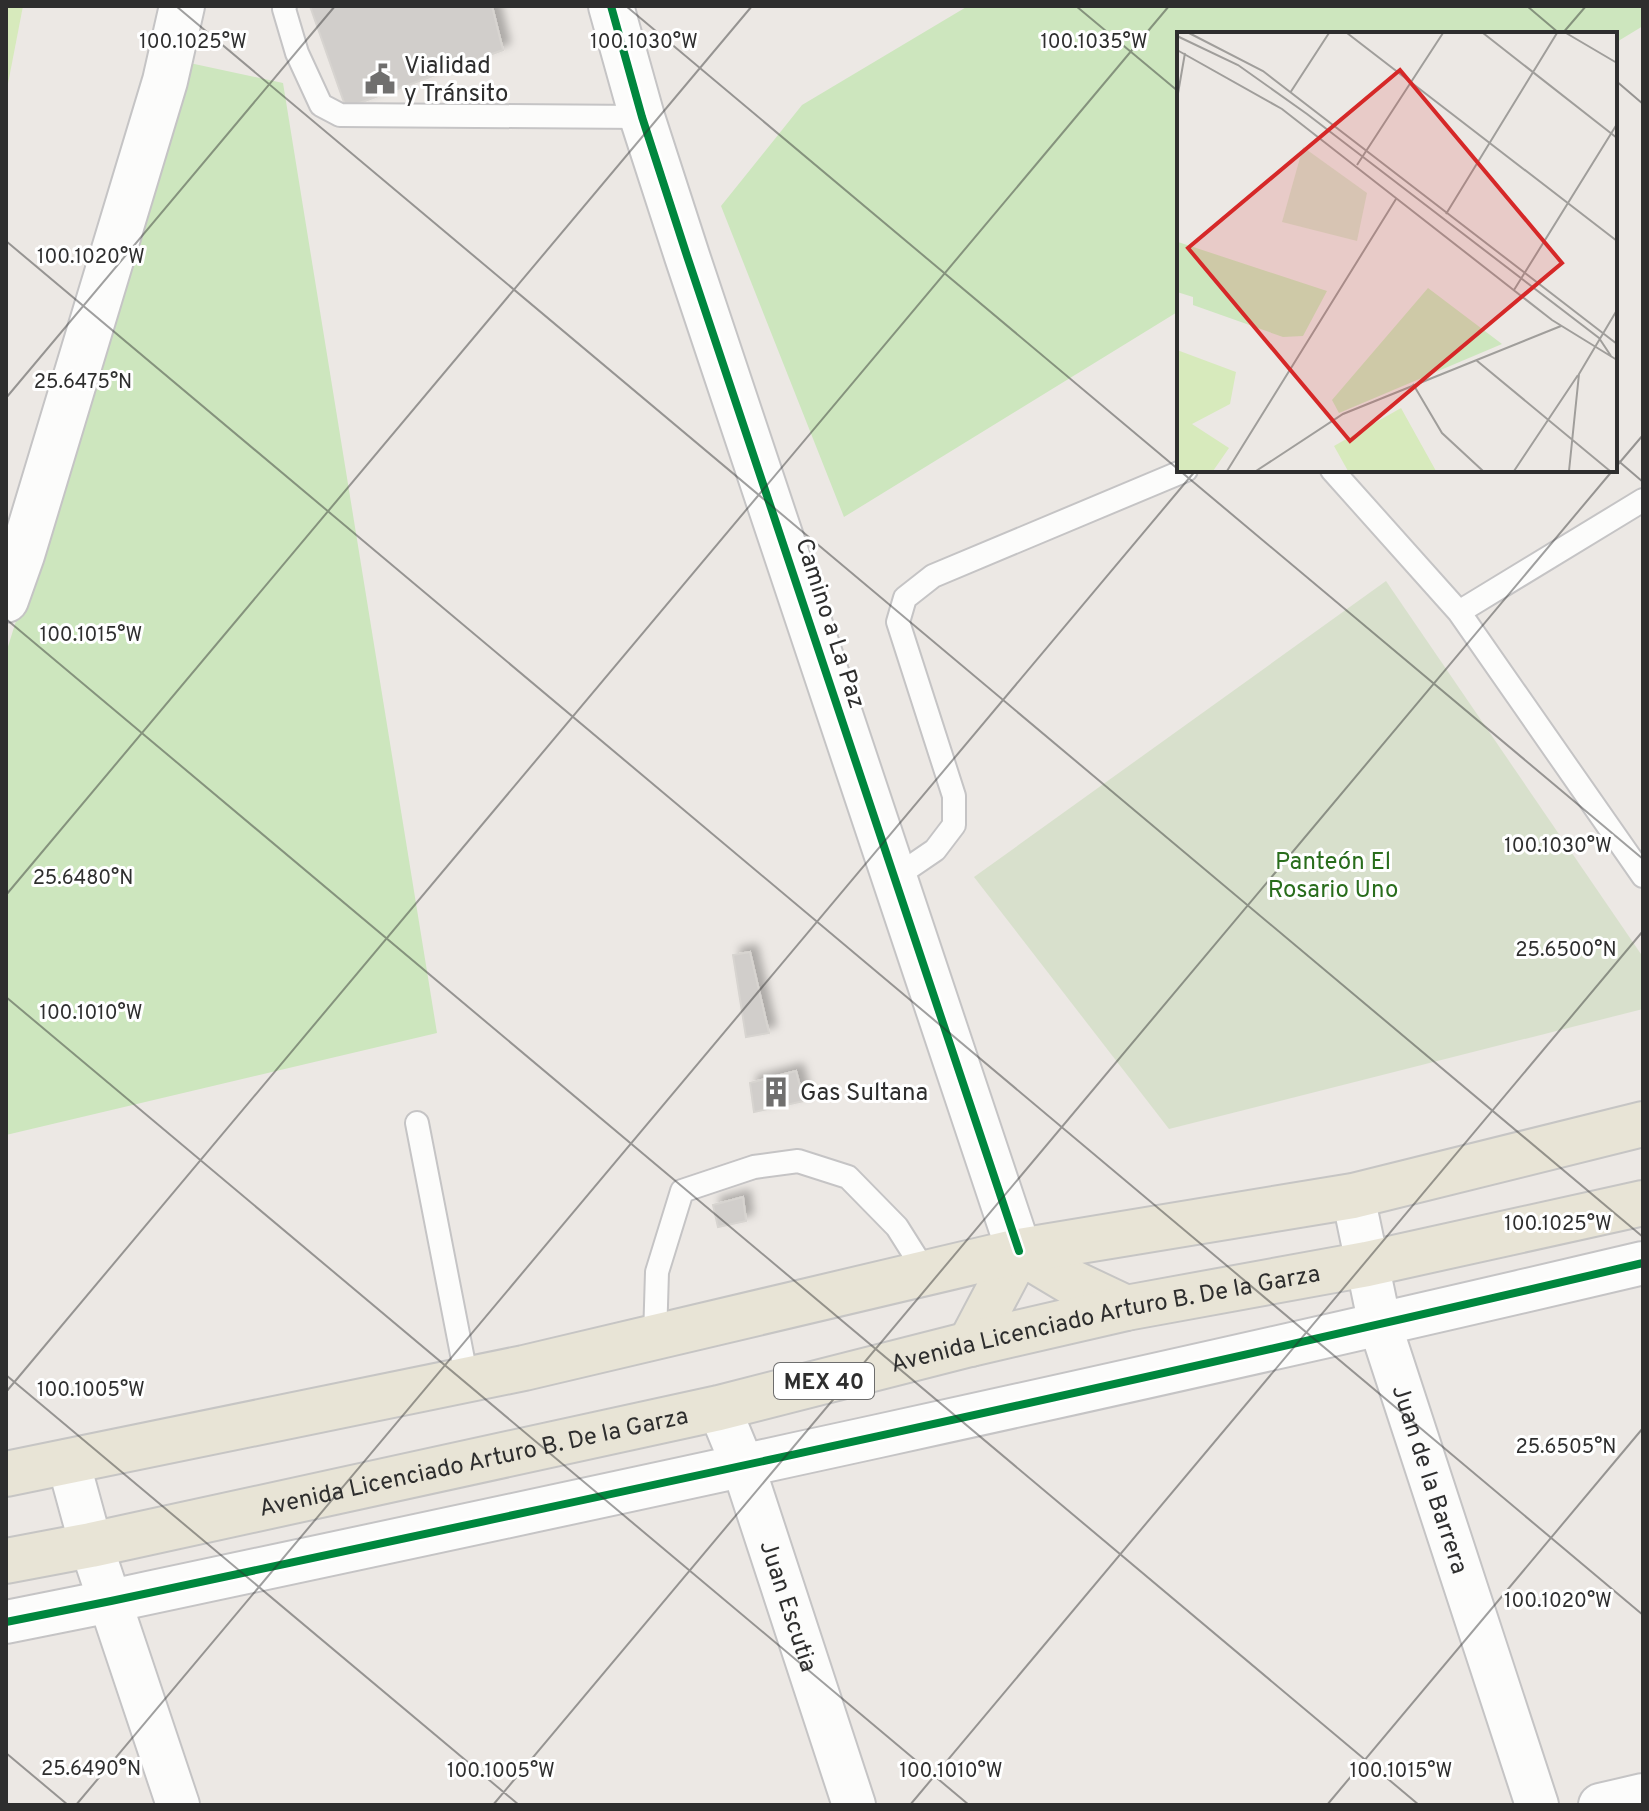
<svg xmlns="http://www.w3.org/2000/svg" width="1649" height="1811" font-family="Overpass,sans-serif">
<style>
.green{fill:#cde6be}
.cemetery{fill:#d8e0cc}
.pitch{fill:#d7eabc}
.building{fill:#d1cecb;stroke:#d7d4d0;stroke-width:2;filter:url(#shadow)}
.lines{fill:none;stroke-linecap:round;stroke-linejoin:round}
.service-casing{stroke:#c5c4c5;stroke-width:26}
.minor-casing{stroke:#c5c4c5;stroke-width:46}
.tertiary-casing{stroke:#c5c4c5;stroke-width:48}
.primary-casing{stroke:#c6c5c4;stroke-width:48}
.service{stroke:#fcfcfb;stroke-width:22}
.minor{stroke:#fcfcfb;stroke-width:42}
.tertiary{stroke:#fcfcfb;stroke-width:44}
.primary{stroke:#e8e4d6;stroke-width:44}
.cycleway-casing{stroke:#fff;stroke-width:13}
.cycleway{stroke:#00873e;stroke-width:8}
.ticks{fill:none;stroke:#2e2e2e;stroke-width:2;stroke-opacity:0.45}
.labels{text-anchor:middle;stroke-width:6;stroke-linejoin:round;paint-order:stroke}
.shield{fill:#fff;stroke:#6d6d6d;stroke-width:2}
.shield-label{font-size:22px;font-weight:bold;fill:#2e2e2e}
.poi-label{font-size:24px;fill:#2e2e2e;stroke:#fff;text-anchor:start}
.street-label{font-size:24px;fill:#2e2e2e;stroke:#fff}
.park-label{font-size:24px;fill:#296d1c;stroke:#fff}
.inset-road{fill:none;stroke:#a09e9b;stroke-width:2}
.view{fill:#d62828;fill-opacity:0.15;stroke:#d62828;stroke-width:4}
.inset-edge{fill:none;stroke:#2e2e2e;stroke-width:4}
.ticks-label{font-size:20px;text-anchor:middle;fill:#2e2e2e;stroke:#fff;stroke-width:6;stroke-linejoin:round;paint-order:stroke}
</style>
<defs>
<filter id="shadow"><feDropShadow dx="7" dy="-7" stdDeviation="4" flood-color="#0004"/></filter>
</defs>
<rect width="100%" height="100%" fill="#ece8e4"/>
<!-- green -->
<path class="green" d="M 968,6 L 1643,6 L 1643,26 L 1615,43 L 1615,34 L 1179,34 L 1179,311 L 844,517 L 721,206 L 802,105 Z
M 185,62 L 283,83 L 437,1033 L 6,1135 L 6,653 L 61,477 Z"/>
<!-- cemetery -->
<path class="cemetery" d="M 1386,581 L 1643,957 L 1643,1009 L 1169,1129 L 974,877 Z"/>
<!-- pitch -->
<path class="pitch" d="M 6,6 L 23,6 L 6,94 Z"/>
<!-- building -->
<path class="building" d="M 310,6 L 492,6 L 503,50 L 346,108 Z
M 750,952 L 769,1033 L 746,1037 L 733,955 Z
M 796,1071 L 804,1101 L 754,1112 L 750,1083 Z
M 743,1197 L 746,1221 L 718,1227 L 713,1205 Z"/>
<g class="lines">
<!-- service casing -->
<g class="service-casing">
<path id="service" d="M 285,6 L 284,9 L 297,53 L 321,105 L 340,115 L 642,117
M 1332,470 L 1459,612
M 1643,500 L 1459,612 L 1643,876
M 894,878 L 935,850 L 954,825 L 954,796 L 898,622 L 905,598 L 933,576 L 1186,470
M 417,1123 L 467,1380
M 655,1338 L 657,1272 L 682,1191 L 754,1167 L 798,1161 L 848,1177 L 897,1227 L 926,1273"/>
</g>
<!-- minor casing -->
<g class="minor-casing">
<g id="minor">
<path id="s1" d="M 1353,1196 L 1380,1325 L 1537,1805"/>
<path id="s2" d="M 719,1408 L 743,1466 L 854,1805"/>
<path d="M 68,1461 L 91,1545 L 178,1805"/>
<path d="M 6,1622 L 111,1601 C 623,1492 1134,1383 1643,1263"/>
<path d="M 1600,1805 L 1643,1795"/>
</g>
</g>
<!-- tertiary casing -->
<g class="tertiary-casing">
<path id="tertiary" d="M 611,6 L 642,117 L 687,256 L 1019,1251
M 6,600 L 22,555 L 165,81 L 182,6"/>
</g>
<!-- primary casing -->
<g class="primary-casing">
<g id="primary">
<path d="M 970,1344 L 1019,1251 L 1069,1281 L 1126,1308"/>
<path d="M 6,1474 L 524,1368 L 1019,1251 L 1353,1196 L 1643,1124"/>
<path id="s3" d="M 6,1561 L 91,1545 L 719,1408 L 970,1344 L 1126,1308 L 1367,1264 L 1643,1203"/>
</g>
</g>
<!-- service -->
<use href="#service" class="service"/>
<!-- minor -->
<use href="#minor" class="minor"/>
<!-- tertiary -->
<use href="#tertiary" class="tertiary"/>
<!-- primary -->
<use href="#primary" class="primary"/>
<!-- cycleway casing -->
<g class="cycleway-casing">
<path id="cycleway" d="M 611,6 L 642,117 L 687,256 L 1019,1251
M 6,1622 L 111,1601 C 623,1492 1134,1383 1643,1263"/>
</g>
<!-- cycleway -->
<use href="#cycleway" class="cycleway"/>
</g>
<!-- ticks -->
<path class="ticks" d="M 176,6 L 1643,1237M 626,6 L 1179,470M 1076,6 L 1179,92M 1527,6 L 1560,34M 1562,34 L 1586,6M 1615,80 L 1643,104M 6,241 L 1643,1615M 6,398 L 335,6M 1615,458 L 1643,482M 1615,468 L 1643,435M 1179,470 L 1643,859M 6,619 L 1419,1805M 6,895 L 752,6M 6,997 L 969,1805M 6,1375 L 519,1805M 6,1392 L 1169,6M 6,1753 L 68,1805M 76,1805 L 1196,470M 493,1805 L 1613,470M 910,1805 L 1643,931M 1327,1805 L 1643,1428"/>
<!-- icons -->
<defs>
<g id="civic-bare" transform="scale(2.4)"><path d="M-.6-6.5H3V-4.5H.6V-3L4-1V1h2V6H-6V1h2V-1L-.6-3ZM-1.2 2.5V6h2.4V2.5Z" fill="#706f6e" stroke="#fff" stroke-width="2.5" paint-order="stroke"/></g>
<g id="building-bare" transform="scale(2.4)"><path d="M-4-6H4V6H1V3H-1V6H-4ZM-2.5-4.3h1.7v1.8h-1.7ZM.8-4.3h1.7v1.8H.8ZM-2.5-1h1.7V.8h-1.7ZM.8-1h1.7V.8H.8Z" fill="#706f6e" stroke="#fff" stroke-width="2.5" paint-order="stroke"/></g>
</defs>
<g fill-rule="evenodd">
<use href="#civic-bare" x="380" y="79"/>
<use href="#building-bare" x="776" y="1092"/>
</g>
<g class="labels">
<!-- shield labels -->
<rect class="shield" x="774" y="1363" width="100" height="36" rx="6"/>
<g class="shield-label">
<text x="824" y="1389">MEX 40</text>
</g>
<!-- poi labels -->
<g class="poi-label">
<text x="404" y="73">Vialidad<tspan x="404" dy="28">y Tránsito</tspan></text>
<text x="800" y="1100">Gas Sultana</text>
</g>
<!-- street labels -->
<g class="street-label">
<text transform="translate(831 623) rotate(72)" y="8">Camino a La Paz</text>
<text dy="8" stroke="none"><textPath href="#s3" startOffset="1126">Avenida Licenciado Arturo B. De la Garza</textPath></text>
<text dy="8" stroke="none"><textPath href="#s3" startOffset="478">Avenida Licenciado Arturo B. De la Garza</textPath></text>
<text dy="8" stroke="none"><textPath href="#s1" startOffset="294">Juan de la Barrera</textPath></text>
<text dy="8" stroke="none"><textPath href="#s2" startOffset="210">Juan Escutia</textPath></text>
</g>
<!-- park labels -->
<g class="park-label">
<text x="1333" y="869">Panteón El<tspan x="1333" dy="28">Rosario Uno</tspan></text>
</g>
</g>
<!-- overview -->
<g transform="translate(1177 32)">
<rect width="440" height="440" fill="#ece8e4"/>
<path d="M 1,210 L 150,259 L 126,304 L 106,305 L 16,273 L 16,265 L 0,260 ZM 251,256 L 325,312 L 162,381 L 155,368 Z" fill="#cde6be"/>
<path d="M 126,115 L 190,161 L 180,209 L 105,190 Z" fill="#d8e0cc"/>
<path d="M 0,318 L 59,340 L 53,372 L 15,392 L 52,416 L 36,439 L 0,439 ZM 224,376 L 259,439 L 171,439 L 157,414 Z" fill="#d7eabc"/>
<path class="inset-road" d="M 12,1 L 86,39 L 440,312M 170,1 L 440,209M 306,1 L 440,106M 389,1 L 440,31M 0,4 L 61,33 L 130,82 L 422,306 L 434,324M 0,18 L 105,77 L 375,288 L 440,328M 113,61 L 152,1M 0,67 L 8,21M 180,133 L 266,1M 269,182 L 380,1M 337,258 L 440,92M 299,328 L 433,439M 236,352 L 265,401 L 306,439M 50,439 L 219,167M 79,439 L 166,382 L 384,294M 337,439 L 401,343M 392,439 L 402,342 L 440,278"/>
<path class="view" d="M 223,38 L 385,231 L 173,409 L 11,216 Z"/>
<rect width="440" height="440" class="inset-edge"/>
</g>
<g class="ticks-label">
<text x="193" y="48">100.1025°W</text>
<text x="644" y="48">100.1030°W</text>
<text x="1094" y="48">100.1035°W</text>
<text x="91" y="263">100.1020°W</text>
<text x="83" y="388">25.6475°N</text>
<text x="91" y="641">100.1015°W</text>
<text x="1558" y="852">100.1030°W</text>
<text x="83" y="884">25.6480°N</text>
<text x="1566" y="956">25.6500°N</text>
<text x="91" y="1019">100.1010°W</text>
<text x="1558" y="1230">100.1025°W</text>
<text x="91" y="1396">100.1005°W</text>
<text x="1566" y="1453">25.6505°N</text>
<text x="1558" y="1607">100.1020°W</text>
<text x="91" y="1775">25.6490°N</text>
<text x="501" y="1777">100.1005°W</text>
<text x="951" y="1777">100.1010°W</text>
<text x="1401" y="1777">100.1015°W</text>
</g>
<!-- border -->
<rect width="1649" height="1811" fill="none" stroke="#2e2e2e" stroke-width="16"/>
</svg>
